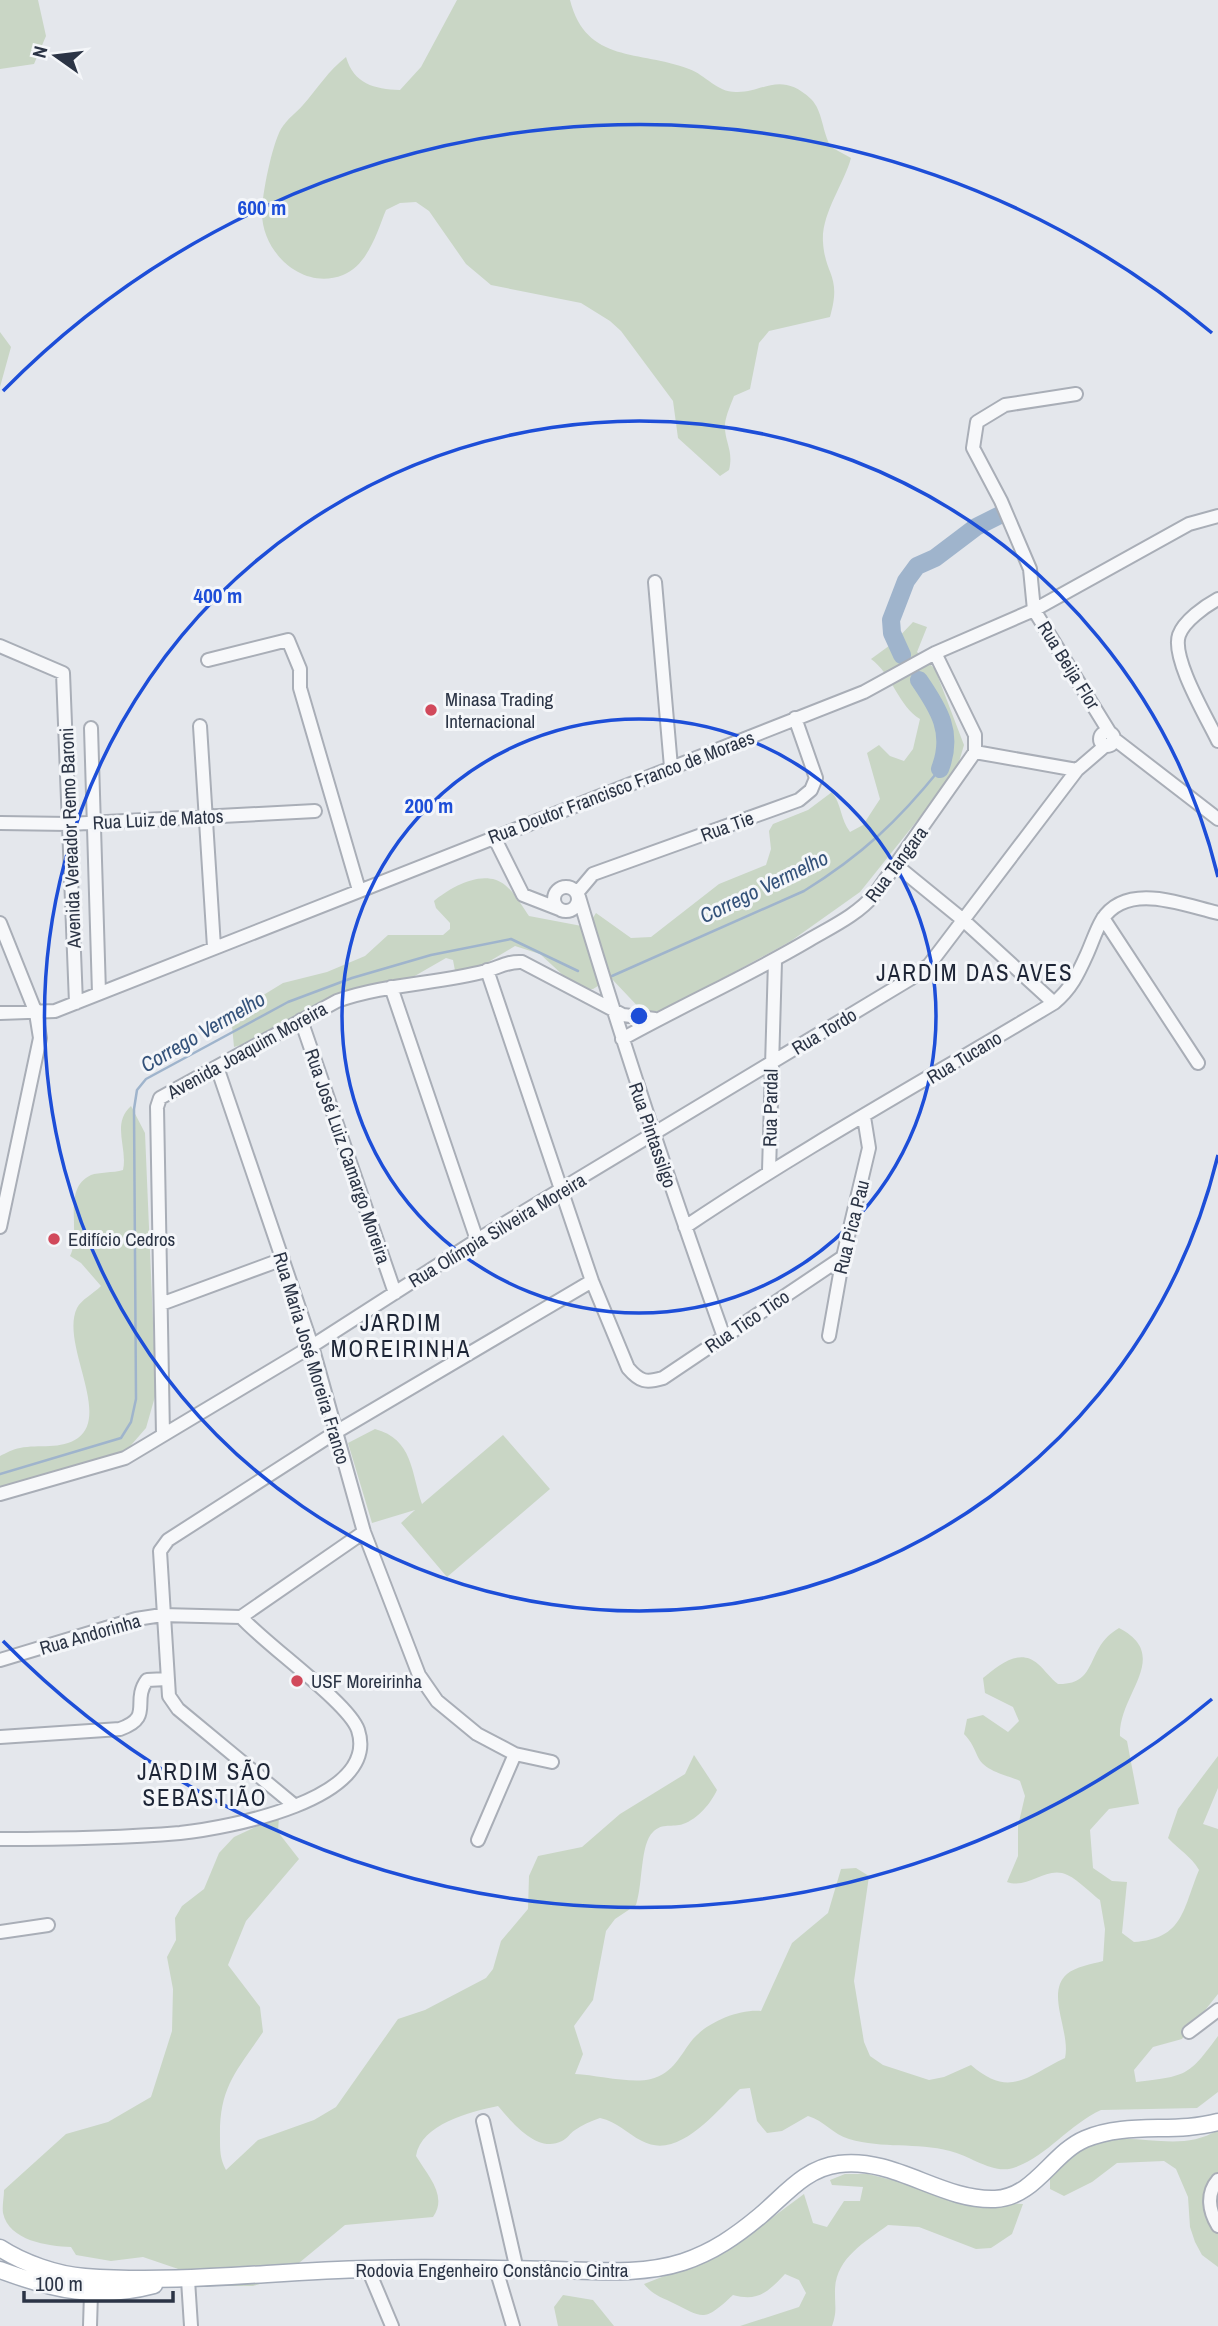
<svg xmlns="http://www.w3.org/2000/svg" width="1218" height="2326" font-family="'Archivo Narrow',sans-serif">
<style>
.green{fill:#c9d6c5}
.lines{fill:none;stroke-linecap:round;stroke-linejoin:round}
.stream{stroke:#9fb4cc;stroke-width:2.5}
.river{stroke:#9fb4cc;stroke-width:18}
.minor-casing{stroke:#a9aeb7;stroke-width:16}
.major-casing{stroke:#a3abb8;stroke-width:19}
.minor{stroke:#f7f8fa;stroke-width:12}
.major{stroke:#fff;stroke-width:16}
.ring{fill:none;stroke:#1d4ed8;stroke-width:3.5}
.poi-dot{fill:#d1495b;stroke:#f4f6f9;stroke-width:2.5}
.labels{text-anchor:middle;stroke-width:6;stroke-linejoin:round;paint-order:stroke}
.street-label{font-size:19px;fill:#2b3445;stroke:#f4f6f9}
.poi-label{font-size:19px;fill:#2b3445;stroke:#f4f6f9;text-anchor:start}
.water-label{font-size:21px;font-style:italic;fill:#34527a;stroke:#f4f6f9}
.quarter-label{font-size:23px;letter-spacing:2px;fill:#1d2536;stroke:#f4f6f9}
.centre{fill:#1d4ed8;stroke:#f4f6f9;stroke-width:3.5}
.ring-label{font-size:21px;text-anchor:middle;font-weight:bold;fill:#1d4ed8;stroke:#f4f6f9;stroke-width:6;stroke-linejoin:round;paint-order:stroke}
</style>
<rect width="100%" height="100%" fill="#e4e7ec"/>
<!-- green -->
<path class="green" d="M 0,0 L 38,0 L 46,36 L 34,64 L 0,69 Z
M 457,0 L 570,0 C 586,64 640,50 689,69 C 706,75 716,92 736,92 C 763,93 780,70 811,99 C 823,111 822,132 831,147 L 851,158 C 844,184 821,214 823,242 C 825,276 842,275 830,317 L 769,331 L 759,343 L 750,389 L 734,396 C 731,404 726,415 725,424 C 724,442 734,450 729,470 L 720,476 L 678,438 L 673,401 L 621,331 L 610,321 L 581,303 L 491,285 L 466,264 L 429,211 L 416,202 L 400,203 L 386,210 C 377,232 368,265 343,275 C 302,291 262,252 262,213 C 262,194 272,145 281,129 C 287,119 296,113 303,105 C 318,88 328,71 346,57 C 354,84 374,89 400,90 L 421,67 Z
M 0,332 L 11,347 L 0,387 Z
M 913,622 L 927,627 L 917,652 L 935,669 L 964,745 L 956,772 L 860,892 L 791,941 L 665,1010 L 645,1014 L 611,978 L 593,989 L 578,989 L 540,954 L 515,946 L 465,976 L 456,976 L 453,960 L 446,958 L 413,977 L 340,998 L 279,1034 L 234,1047 L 231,1015 L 283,983 L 327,972 L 365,956 L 388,935 L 443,935 L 450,929 L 450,923 L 436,908 L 434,901 C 451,887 484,868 505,885 C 514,892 522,906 529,916 L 587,927 L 596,913 L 631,938 L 651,937 L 719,884 L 766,865 L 771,849 L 769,831 L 773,824 L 808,810 L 832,792 C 842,805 840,819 850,832 L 863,825 L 880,799 L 867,753 L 879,745 L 890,756 L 904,761 L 913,749 L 920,719 C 899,707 892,674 871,659 L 893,643 Z
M 131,1106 L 145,1133 L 156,1393 L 146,1428 L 119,1459 L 0,1492 L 0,1456 C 6,1453 13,1449 20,1448 C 39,1444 61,1450 78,1438 C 111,1414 60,1343 77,1308 C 81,1300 94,1293 101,1286 L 81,1263 L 70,1256 C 82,1232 61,1189 91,1175 C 99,1172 113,1173 123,1170 C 128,1148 111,1124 131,1106 Z
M 375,1429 C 413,1439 411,1472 422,1504 L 503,1435 L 550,1489 L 447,1577 L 401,1523 L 415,1510 L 372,1523 L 348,1443 Z
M 1119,1628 C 1173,1656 1118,1694 1120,1736 L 1127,1741 L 1139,1804 L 1109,1809 L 1090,1830 L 1093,1868 L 1112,1881 L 1127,1882 L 1122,1933 L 1134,1942 C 1184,1939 1183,1908 1199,1870 C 1191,1856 1179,1850 1168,1838 L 1178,1809 L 1218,1756 L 1218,1788 L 1203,1824 L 1218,1829 L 1218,1994 L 1182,2039 L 1153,2047 L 1134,2070 L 1136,2082 C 1186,2076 1188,2077 1218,2036 L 1218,2092 L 1197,2108 L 1101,2110 C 1070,2124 1048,2155 1016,2167 C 995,2176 971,2156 950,2151 C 916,2142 883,2149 849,2139 C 832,2134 825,2121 808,2116 L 782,2131 L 767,2133 L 757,2121 L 750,2088 L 740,2089 C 716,2111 679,2161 642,2141 C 626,2133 618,2122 600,2118 C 591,2121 582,2125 575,2130 C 570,2133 567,2139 562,2141 C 537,2154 512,2122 498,2106 C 470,2112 421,2124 416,2156 C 428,2176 448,2196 433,2217 L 345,2225 L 282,2277 L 253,2286 L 222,2286 L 202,2281 L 190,2273 L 143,2257 L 111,2261 L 76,2255 L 71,2247 C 48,2246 9,2241 3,2213 C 2,2206 4,2197 4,2190 L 66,2134 L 108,2122 L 151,2097 L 172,2031 L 173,1989 L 167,1957 L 176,1940 L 175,1918 L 182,1906 L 204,1889 L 219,1853 L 234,1837 L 279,1816 L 278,1832 L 299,1859 L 246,1921 L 228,1965 L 260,2007 L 263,2032 C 236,2072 219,2087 220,2138 C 220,2150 220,2159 226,2170 L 258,2140 L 314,2120 L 336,2107 L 398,2019 L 425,2010 L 486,1978 L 493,1969 L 501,1941 L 528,1909 L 529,1876 L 538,1856 L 582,1847 L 620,1814 L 685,1774 L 694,1755 L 717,1790 C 711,1803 698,1819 683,1824 C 672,1828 663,1822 653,1832 C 640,1844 643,1884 636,1905 L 615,1919 L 606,1931 L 593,2000 L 574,2026 L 583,2054 L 575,2074 C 597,2075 631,2084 651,2079 C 674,2073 680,2055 693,2039 C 708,2022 739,2009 761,2011 L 792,1943 L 828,1913 L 841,1869 L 856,1868 L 869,1876 L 854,1981 L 864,2042 L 870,2056 L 883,2065 L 929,2080 L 944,2077 L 971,2065 C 1010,2099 1027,2076 1065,2058 C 1071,2032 1045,1993 1067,1974 C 1075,1967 1092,1964 1103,1961 L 1105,1929 L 1100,1900 C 1089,1892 1075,1876 1062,1873 C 1043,1869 1027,1889 1007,1882 L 1018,1856 L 1018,1826 L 1025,1796 L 1020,1781 C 1007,1775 987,1772 979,1759 C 974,1749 972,1742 964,1734 L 967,1719 L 983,1715 L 1008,1732 L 1019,1721 L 1013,1707 L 985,1693 L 983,1678 C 998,1666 1019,1647 1038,1664 C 1045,1670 1050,1678 1058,1684 C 1100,1685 1084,1648 1119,1628 Z
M 1218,2130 L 1218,2185 L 1214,2211 L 1218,2210 L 1218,2267 L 1202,2255 L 1195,2242 L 1190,2227 L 1188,2197 L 1176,2169 L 1164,2161 L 1117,2163 L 1092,2182 L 1064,2196 L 1050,2189 L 1050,2174 C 1063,2164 1075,2151 1090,2145 C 1132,2127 1175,2156 1218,2130 Z
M 845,2174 L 868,2174 L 984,2203 L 1023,2204 L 1012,2234 L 991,2248 L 976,2249 L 919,2227 L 888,2225 C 864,2243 834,2259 835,2293 C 835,2307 837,2312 832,2326 L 740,2326 L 799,2307 L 806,2293 L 799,2280 L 785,2274 C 768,2292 758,2302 733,2295 C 703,2323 704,2318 671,2302 C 659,2296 653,2295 644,2284 L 700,2262 L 741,2241 L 804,2194 L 813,2223 L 827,2227 L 844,2201 L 860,2201 L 863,2187 L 832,2185 L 830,2180 Z
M 563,2295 L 593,2300 L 614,2326 L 558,2326 L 554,2307 Z"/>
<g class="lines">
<!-- stream -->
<path class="stream" d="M 612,976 L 804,891 C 862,855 898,821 940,769
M 0,1474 L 121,1438 L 131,1422 L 136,1399 L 134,1109 L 137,1090 L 146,1079 L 288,1002 L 352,978 L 431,955 L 511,939 L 578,971"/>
<!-- river -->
<path class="river" d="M 902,655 L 892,633 L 891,620 L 906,581 L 917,566 L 935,558 L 976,527 L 1000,515
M 919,680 C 939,709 954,733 940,769"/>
<!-- minor casing -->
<g class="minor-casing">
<path id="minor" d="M 1076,394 L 1005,405 L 977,422 L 973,448 L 1001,501 L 1030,569 L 1034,610 L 1110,733
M 655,582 L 671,767
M 1218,599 C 1205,606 1184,621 1179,635 C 1171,658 1207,718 1218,741
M 0,646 L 63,673 L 76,1003
M 208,660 L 288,640 L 300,669 L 300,688 L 359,890
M 200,726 L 214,947
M 91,728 L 99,993
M1100 739a7 7 0 1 1 14 0a7 7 0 1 1-14 0Z
M 1113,738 L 1218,819
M 975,752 L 1077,770 L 1106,745
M 0,823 L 69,824 L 315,811
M 494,837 L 523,895 L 559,909
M 897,866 L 962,919 L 1054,1003
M554 899a12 12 0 1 1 24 0a12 12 0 1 1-24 0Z
M 577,893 L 593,874 L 799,800 L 811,790 L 816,778 L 795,718
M 579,897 C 623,1045 672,1191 724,1337
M 1103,918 L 1198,1063
M 0,923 L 36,1013 L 40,1038 L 0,1227
M 487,970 L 592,1281 L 628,1368 C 640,1382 646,1383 663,1378 L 843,1257
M 391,987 L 477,1240
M 0,1013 L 55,1011 L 864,692 L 935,653 L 1034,610 L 1189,524 L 1218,516
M 301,1020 L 395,1293
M 622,1039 C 683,1005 748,976 809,940 C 833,926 857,915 875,894 L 975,752 L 975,735 L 935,653
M 217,1067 L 312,1346 L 364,1532 L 419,1675 L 437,1701 L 477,1734 L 515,1754 L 552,1762
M 769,1171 L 775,961
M 685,1227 C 804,1147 931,1077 1054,1003 C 1071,989 1078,974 1087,954 C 1092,943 1096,930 1102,920 C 1127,881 1183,905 1218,913
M 161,1304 L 283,1259
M 829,1336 L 843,1257 L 869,1148 L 864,1117
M 163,1435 L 157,1107 L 160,1098 L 337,1001 C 385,984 437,984 486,971 C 500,967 508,961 522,962 L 623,1015 L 655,1019
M 0,1494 L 125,1458 L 312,1346 L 477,1240 L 910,979 L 929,965 L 1077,770
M 241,1617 L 364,1532
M 0,1660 L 136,1619 L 162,1615 L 241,1617
M 0,1737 L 120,1729 C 154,1717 131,1702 147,1680 L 167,1679
M 294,1805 L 178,1709 L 169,1696 L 160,1551 L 168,1540 L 336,1432 L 592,1281
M 0,1839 C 60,1839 120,1838 180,1833 C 227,1828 381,1800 358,1730 C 349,1703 266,1645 241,1617
M 478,1840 L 515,1754
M 0,1932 L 48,1925
M 1189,2032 L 1218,2010
M 483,2121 L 517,2270
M 1218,2180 C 1206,2194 1209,2211 1218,2226
M 368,2269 L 392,2326
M 496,2269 L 513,2326
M 188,2280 L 191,2326
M 90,2326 L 91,2293"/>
</g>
<!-- major casing -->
<g class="major-casing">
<path id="major" d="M 0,2248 C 23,2263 57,2275 85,2277 C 180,2284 273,2271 368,2269 C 430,2267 493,2269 555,2270 C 597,2271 643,2275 683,2262 C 713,2252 736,2236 760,2216 C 785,2195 805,2168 839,2164 C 895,2157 941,2201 995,2199 C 1035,2197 1052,2153 1085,2139 C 1128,2121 1174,2134 1218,2122
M 0,2270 C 54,2290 97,2300 154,2285"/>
</g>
<!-- minor -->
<use href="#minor" class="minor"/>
<!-- major -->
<use href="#major" class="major"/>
</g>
<!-- distance rings -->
<g class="ring">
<circle cx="639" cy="1016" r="297"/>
<path d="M1218 1155A595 595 0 1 1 1218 877"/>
<path d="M1212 1699A892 892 0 0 1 3 1641M3 391A892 892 0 0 1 1212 333"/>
</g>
<!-- markers -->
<g class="poi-dot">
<circle cx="431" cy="710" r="7"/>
<circle cx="54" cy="1239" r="7"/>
<circle cx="297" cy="1681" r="7"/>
</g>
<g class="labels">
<!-- street labels -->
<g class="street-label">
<text transform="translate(1069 665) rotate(58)" y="7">Rua Beija Flor</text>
<text transform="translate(621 787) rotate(-21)" y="7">Rua Doutor Francisco Franco de Moraes</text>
<text transform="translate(158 819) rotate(-3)" y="7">Rua Luiz de Matos</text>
<text transform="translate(727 826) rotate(-20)" y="7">Rua Tie</text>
<text transform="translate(70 838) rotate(-92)" y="7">Avenida Vereador Remo Baroni</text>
<text transform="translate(896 864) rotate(-53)" y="7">Rua Tangara</text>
<text transform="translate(824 1031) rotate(-31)" y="7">Rua Tordo</text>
<text transform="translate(247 1050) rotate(-29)" y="7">Avenida Joaquim Moreira</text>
<text transform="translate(964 1057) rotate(-31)" y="7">Rua Tucano</text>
<text transform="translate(770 1108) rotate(-89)" y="7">Rua Pardal</text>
<text transform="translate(653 1135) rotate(71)" y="7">Rua Pintassilgo</text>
<text transform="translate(348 1156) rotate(71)" y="7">Rua José Luiz Camargo Moreira</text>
<text transform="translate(851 1227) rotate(-76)" y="7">Rua Pica Pau</text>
<text transform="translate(497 1230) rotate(-31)" y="7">Rua Olímpia Silveira Moreira</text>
<text transform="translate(747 1321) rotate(-34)" y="7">Rua Tico Tico</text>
<text transform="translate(312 1358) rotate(73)" y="7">Rua Maria José Moreira Franco</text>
<text transform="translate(90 1634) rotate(-16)" y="7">Rua Andorinha</text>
<text x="492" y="2277">Rodovia Engenheiro Constâncio Cintra</text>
</g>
<!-- poi labels -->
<g class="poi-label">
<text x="445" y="706">Minasa Trading<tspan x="445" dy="22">Internacional</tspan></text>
<text x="68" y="1246">Edifício Cedros</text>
<text x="311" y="1688">USF Moreirinha</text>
</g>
<!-- water labels -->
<g class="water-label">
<text transform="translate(764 887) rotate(-26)" y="7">Corrego Vermelho</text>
<text transform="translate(203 1032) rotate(-30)" y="7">Corrego Vermelho</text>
</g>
<!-- quarter labels -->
<g class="quarter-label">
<text x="975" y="981">JARDIM DAS AVES</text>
<text x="401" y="1331">JARDIM<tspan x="401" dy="26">MOREIRINHA</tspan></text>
<text x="205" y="1780">JARDIM SÃO<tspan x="205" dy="26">SEBASTIÃO</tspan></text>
</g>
</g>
<circle cx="639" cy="1016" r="10" class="centre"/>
<g class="ring-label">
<text x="262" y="215">600 m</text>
<text x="218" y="603">400 m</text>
<text x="429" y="813">200 m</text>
</g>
<!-- north arrow -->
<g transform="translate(56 56) rotate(284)" stroke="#f4f6f9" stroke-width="5" paint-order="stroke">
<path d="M0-5L12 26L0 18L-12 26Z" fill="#2b3445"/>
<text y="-10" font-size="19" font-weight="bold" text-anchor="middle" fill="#2b3445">N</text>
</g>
<!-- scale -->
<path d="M24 2291v10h149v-10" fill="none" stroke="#2b3445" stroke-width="3.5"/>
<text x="35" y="2291" font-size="21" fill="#2b3445" stroke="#f4f6f9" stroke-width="5" paint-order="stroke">100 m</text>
</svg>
